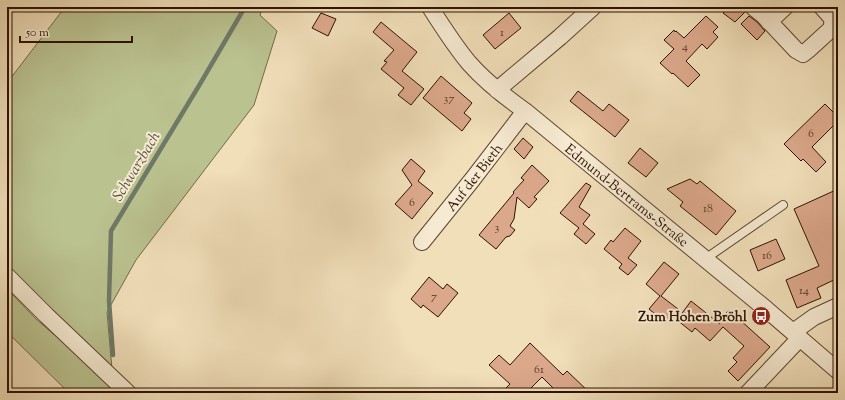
<svg xmlns="http://www.w3.org/2000/svg" width="845" height="400" font-family="'Sorts Mill Goudy',serif">
<style>
.green{fill:#bac290;stroke:#746a48}
.lines{fill:none;stroke-linecap:round;stroke-linejoin:round}
.stream{stroke:#6f7967;stroke-width:4.5}
.building{fill:#dca88c;stroke:#2d1200}
.service-casing{stroke:#5e452e;stroke-width:10}
.minor-casing{stroke:#5e452e;stroke-width:18}
.service{stroke:#f6ead2;stroke-width:8}
.minor{stroke:#f6ead2;stroke-width:16}
.labels{text-anchor:middle;stroke-width:4;stroke-linejoin:round;paint-order:stroke}
.number-label{font-size:12px;fill:#593823}
.street-label{font-size:14px;fill:#2d1200;stroke:#f6ead2}
.poi-label{font-size:14px;font-weight:bold;fill:#2d1200;stroke:#f6ead2;text-anchor:end}
.water-label{font-size:15px;font-style:italic;fill:#544e3c;stroke:#f6ead2}
</style>
<rect width="100%" height="100%" fill="#f1dfba"/>
<filter id="stains"><feTurbulence type="fractalNoise" baseFrequency=".005" numOctaves="4"/><feColorMatrix values="0 0 0 0 .2 0 0 0 0 .09 0 0 0 0 .02 0 0 0 .5 -.17"/></filter>
<radialGradient id="worn" r=".72"><stop offset=".6" stop-color="#630" stop-opacity="0"/><stop offset="1" stop-color="#630" stop-opacity=".3"/></radialGradient>
<!-- green -->
<path class="green" d="M 65,7 L 263,7 L 260,15 L 277,31 L 254,105 L 136,260 L 107,312 L 112,369 L 48,310 L 7,267 L 7,83 Z
M 7,289 L 37,320 L 123,393 L 69,393 L 7,332 Z"/>
<g class="lines">
<!-- stream -->
<path class="stream" d="M 113,355 L 109,301 L 111,231 L 200,84 L 245,7"/>
</g>
<!-- building -->
<path class="building" d="M 729,7 L 744,7 L 745,12 L 735,22 L 723,13 Z
M 321,13 L 336,19 L 328,36 L 312,28 Z
M 509,13 L 521,28 L 495,49 L 483,35 Z
M 706,16 L 718,27 L 713,32 L 718,37 L 707,49 L 702,44 L 686,61 L 700,75 L 688,87 L 673,73 L 672,74 L 660,63 L 674,49 L 664,40 L 674,30 L 675,32 L 676,31 L 684,38 Z
M 749,16 L 757,22 L 765,31 L 757,40 L 741,24 Z
M 381,22 L 417,52 L 402,71 L 424,89 L 411,105 L 398,95 L 404,88 L 381,69 L 387,62 L 384,61 L 394,50 L 373,32 Z
M 441,76 L 472,103 L 464,113 L 471,119 L 462,131 L 423,98 Z
M 578,91 L 603,111 L 609,104 L 629,120 L 615,137 L 570,101 Z
M 825,104 L 838,117 L 838,121 L 812,147 L 826,162 L 816,172 L 803,159 L 801,161 L 784,144 Z
M 523,138 L 533,147 L 524,159 L 514,149 Z
M 640,148 L 658,163 L 646,177 L 628,163 Z
M 411,159 L 425,171 L 418,181 L 433,193 L 412,219 L 395,204 L 412,185 L 402,170 Z
M 532,165 L 549,181 L 534,197 L 537,199 L 529,208 L 517,197 L 514,219 L 510,226 L 515,230 L 510,236 L 506,237 L 496,249 L 479,235 L 514,193 L 513,192 L 524,180 L 521,178 Z
M 690,179 L 697,184 L 700,181 L 736,211 L 716,235 L 680,206 L 683,202 L 667,189 Z
M 586,183 L 591,186 L 579,207 L 590,215 L 583,224 L 595,234 L 586,244 L 574,234 L 579,228 L 560,213 Z
M 838,189 L 838,278 L 817,288 L 821,298 L 797,308 L 786,280 L 819,266 L 794,209 Z
M 625,228 L 641,241 L 628,258 L 637,265 L 628,275 L 619,268 L 622,264 L 604,249 L 611,240 L 613,242 Z
M 776,239 L 785,259 L 758,271 L 750,250 Z
M 664,262 L 679,274 L 661,296 L 678,309 L 666,323 L 649,309 L 660,296 L 646,284 Z
M 429,277 L 443,289 L 447,284 L 458,293 L 438,317 L 423,305 L 421,308 L 411,299 Z
M 691,301 L 720,324 L 718,322 L 729,310 L 770,347 L 738,381 L 728,371 L 737,362 L 733,358 L 744,346 L 723,327 L 710,341 L 695,328 L 692,332 L 677,320 Z
M 530,343 L 563,375 L 567,371 L 590,393 L 558,393 L 542,377 L 526,393 L 501,393 L 510,384 L 489,365 L 499,355 L 510,365 Z"/>
<g class="lines">
<!-- service casing -->
<g class="service-casing">
<path id="service" d="M 705,259 L 783,205"/>
</g>
<!-- minor casing -->
<g class="minor-casing">
<path id="minor" d="M 430,7 C 442,26 454,45 469,63 C 485,81 505,97 525,111 L 766,309 L 838,371
M 753,7 L 763,15 L 796,50 L 803,54 L 808,50 L 831,29 L 833,21 L 830,16 L 822,7
M 769,22 L 785,7
M 497,90 L 560,37 L 593,7
M 422,242 L 472,180 L 525,111
M 7,276 L 46,315 L 128,393
M 793,332 L 814,317 L 838,306
M 748,393 L 800,338"/>
</g>
<!-- service -->
<use href="#service" class="service"/>
<!-- minor -->
<use href="#minor" class="minor"/>
</g>
<!-- icons -->
<defs>
<g id="bus-disc" transform="scale(1)"><circle r="9.5" fill="#8f2418" stroke="#f6ead2"/><path d="M-5-6H5V4H4V6H2V4H-2V6H-4V4H-5ZM-3.5-4V0h7V-4ZM-3.5 1.2v1.5H-2V1.2ZM2 1.2v1.5H3.5V1.2Z" fill="#fff"/></g>
</defs>
<g fill-rule="evenodd">
<use href="#bus-disc" x="761" y="316"/>
</g>
<g class="labels">
<!-- number labels -->
<g class="number-label">
<text x="502" y="36">1</text>
<text x="685" y="50">4</text>
<text x="449" y="102">37</text>
<text x="811" y="137">6</text>
<text x="412" y="206">6</text>
<text x="708" y="212">18</text>
<text x="497" y="231">3</text>
<text x="767" y="259">16</text>
<text x="804" y="294">14</text>
<text x="434" y="300">7</text>
<text x="539" y="373">61</text>
</g>
<!-- street labels -->
<g class="street-label">
<text transform="translate(474 177) rotate(-52)" y="5">Auf der Bieth</text>
<text transform="translate(627 195) rotate(39)" y="5">Edmund-Bertrams-Straße</text>
</g>
<!-- poi labels -->
<g class="poi-label">
<text x="747" y="321">Zum Hohen Bröhl</text>
</g>
<!-- water labels -->
<g class="water-label">
<text transform="translate(136 166) rotate(-59)" y="5">Schwarzbach</text>
</g>
</g>
<!-- margin -->
<rect width="845" height="400" fill="none" stroke="#f1dfba" stroke-width="24"/>
<rect x="8" y="8" width="829" height="384" fill="none" stroke="#2d1200" stroke-width="2"/>
<rect x="12" y="12" width="821" height="376" fill="none" stroke="#2d1200"/>
<!-- scale -->
<path d="M20 36v6h112v-6" fill="none" stroke="#2d1200" stroke-width="2"/>
<text x="26" y="36" font-size="12" fill="#2d1200" stroke="#f6ead2" stroke-width="3" paint-order="stroke">50 m</text>
<rect width="100%" height="100%" filter="url(#stains)"/>
<rect width="100%" height="100%" fill="url(#worn)"/>
</svg>
